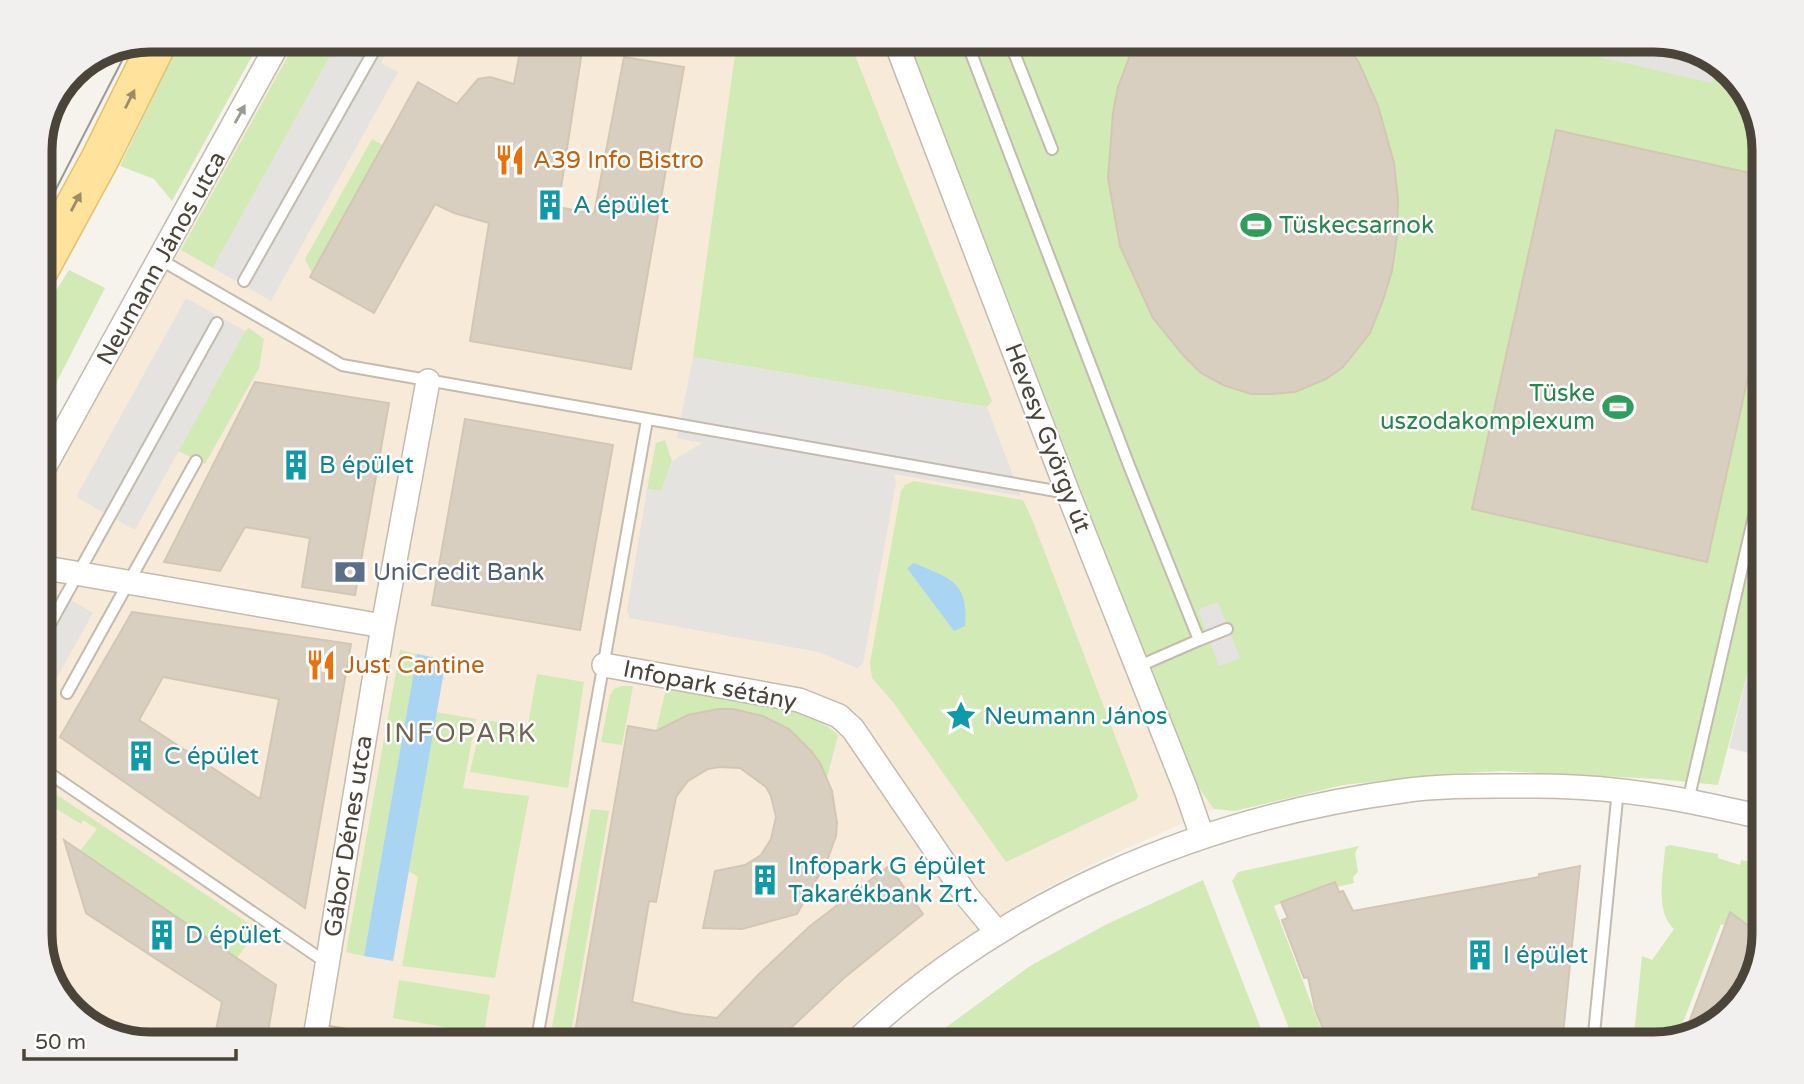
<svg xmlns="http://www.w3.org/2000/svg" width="1804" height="1084" font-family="'Varela Round',sans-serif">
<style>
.commercial{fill:#f7ead8}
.green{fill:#d2eab5}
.parking{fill:#e5e3e0}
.water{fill:#a9d4f2}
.building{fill:#d8cfc1;stroke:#d3c7b4;stroke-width:2;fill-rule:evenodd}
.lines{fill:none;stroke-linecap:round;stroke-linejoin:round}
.service-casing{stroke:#c2bbae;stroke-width:14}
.minor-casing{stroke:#c2bbae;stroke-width:26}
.primary-casing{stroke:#e6c16a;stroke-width:40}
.service{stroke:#fff;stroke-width:10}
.minor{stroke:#fff;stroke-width:23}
.primary{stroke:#ffe39c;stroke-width:37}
.tram{stroke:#9a9a9a;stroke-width:2}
.oneway{fill:#9c8c66}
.oneway2{fill:#9c9892}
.labels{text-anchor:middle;stroke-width:5;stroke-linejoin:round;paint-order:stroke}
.food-label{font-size:24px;fill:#c56008;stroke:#fff;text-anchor:start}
.culture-label{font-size:24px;fill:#0d838f;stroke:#fff;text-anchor:start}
.leisure-label{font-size:24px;fill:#27864d;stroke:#fff;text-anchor:start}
.street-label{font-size:24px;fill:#4b4439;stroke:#fff}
.service-label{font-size:24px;fill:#4e5e75;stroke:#fff;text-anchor:start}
.neighbourhood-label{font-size:26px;letter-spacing:2px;fill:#6e6250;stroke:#fff}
.rim{fill:none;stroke:#4b4439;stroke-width:9}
</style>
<rect width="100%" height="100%" fill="#f6f3ec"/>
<!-- commercial -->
<path class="commercial" d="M 287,40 L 908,40 L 1192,778 L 1214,809 L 1095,863 L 1037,893 L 949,948 L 873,1006 L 833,1044 L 150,1044 L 95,1029 L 55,989 L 40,940 L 40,482 Z"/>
<!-- green -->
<path class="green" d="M 180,40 L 261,40 L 172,201 L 154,179 L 120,166 Z
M 297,40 L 339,40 L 213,268 L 181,250 Z
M 737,40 L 849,40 L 992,401 L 987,407 L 693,357 Z
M 908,40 L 1654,40 L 1709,55 L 1749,95 L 1764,144 L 1764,641 L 1756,640 L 1718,785 L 1658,779 L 1502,771 L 1443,774 L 1343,785 L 1235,811 L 1214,809 L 1192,778 Z
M 372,139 L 383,145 L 312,273 L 305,259 Z
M 69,270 L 105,288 L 51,393 L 40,395 L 40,316 Z
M 249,328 L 264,339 L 259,368 L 205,464 L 178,451 L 245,331 Z
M 665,440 L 672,461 L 661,491 L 647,489 L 656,443 Z
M 914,481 L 1023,500 L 1032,519 L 1138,796 L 1136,800 L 1006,862 L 893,702 L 872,678 L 870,663 L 901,491 L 905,485 Z
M 400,650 L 417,654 L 364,956 L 346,952 Z
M 537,674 L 584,682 L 568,788 L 470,772 L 482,720 L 528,725 Z
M 622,686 L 633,686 L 622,745 L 601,742 L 610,695 L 614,689 Z
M 666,689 L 794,709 L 817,718 L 838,735 L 827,778 C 791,705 724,692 656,731 Z
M 436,712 L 476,719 L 463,788 L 529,796 L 495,978 L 402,966 L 418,877 L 409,871 Z
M 42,785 L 257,929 L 237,958 L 80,851 L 97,829 L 83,820 L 81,824 L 48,804 Z
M 591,809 L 609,811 L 569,1044 L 549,1044 Z
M 1670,845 L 1718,854 L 1718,858 L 1740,865 L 1741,860 L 1755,863 L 1753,868 L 1764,872 L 1764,934 L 1763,937 L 1731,913 L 1726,926 L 1721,924 L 1677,1038 L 1654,1044 L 1633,1044 L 1642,956 L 1652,960 L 1674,929 C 1654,911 1664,872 1665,847 Z
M 1359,846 L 1355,853 L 1358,872 L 1353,877 L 1354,883 L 1337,887 L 1335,881 L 1274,906 L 1327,1044 L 1295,1044 L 1232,881 L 1238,872 Z
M 1203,880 L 1267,1044 L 923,1044 L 1030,966 L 1107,924 Z
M 399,980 L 490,995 L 484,1034 L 393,1018 Z"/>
<!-- parking -->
<path class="parking" d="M 339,40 L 393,40 L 381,63 L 398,72 L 271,301 L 213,268 Z
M 1538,40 L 1654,40 L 1709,55 L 1717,63 L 1712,83 L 1538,43 Z
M 186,298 L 245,331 L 135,530 L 76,497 Z
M 693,357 L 987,407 L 1021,496 L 894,474 L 896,483 L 863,664 L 857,668 L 818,652 L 630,618 L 627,611 L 647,489 L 661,491 L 672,461 L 702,443 L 677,438 Z
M 53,593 L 61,594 L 93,613 L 40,708 L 40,594 L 50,600 Z
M 1218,602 L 1240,658 L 1219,666 L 1198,610 Z
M 1756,639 L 1764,641 L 1764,757 L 1729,748 Z"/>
<!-- water -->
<path class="water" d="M 914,563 C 948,578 969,580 965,626 L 954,631 L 907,568 Z
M 417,654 L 446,660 L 393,961 L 364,956 Z"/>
<!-- building -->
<path class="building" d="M 522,40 L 582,51 L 558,207 L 594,214 L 624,57 L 684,67 L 631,369 L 470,341 L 489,223 L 454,213 L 435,204 L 374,313 L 310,277 L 418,82 L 457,104 L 478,79 L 490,77 L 514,84 Z
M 1136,40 L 1344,40 L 1359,63 L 1378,106 L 1394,163 L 1398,200 L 1397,236 L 1392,271 L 1383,300 L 1370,333 L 1343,367 L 1326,379 L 1295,392 L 1273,394 L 1251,394 L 1223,385 L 1201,373 L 1183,355 L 1153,318 L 1120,246 L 1108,178 L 1113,113 L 1118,87 Z
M 1556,130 L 1764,176 L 1764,305 L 1707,562 L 1472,509 Z
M 255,382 L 389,403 L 355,595 L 302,587 L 310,538 L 245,527 L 220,571 L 164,562 Z
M 465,419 L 613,445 L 580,630 L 432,605 Z
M 132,612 L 351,644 L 305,908 L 60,737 ZM 163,677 L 279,699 L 260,799 L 139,720 Z
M 718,709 L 733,709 L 763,716 L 789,729 L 811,751 L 820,763 L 832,791 L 837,823 L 836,836 L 826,863 L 797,914 L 742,929 L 703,928 L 715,871 L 745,865 L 761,855 L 771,839 L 776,817 L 771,796 L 766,787 L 740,768 L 719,767 L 708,769 L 688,781 L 676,797 L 656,902 L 649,901 L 632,1002 L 684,1014 L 717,1018 L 759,974 L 810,926 L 889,866 L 923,914 L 844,978 L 774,1044 L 573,1044 L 628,726 L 656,731 L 688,715 Z
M 64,840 L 276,985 L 266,1044 L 213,1044 L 222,1002 L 86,913 Z
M 1580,866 L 1562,1044 L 1329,1044 L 1315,1009 L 1308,977 L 1304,978 L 1282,920 L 1288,918 L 1281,902 L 1335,882 L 1339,892 L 1343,891 L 1353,911 L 1539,877 L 1539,874 Z
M 1730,912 L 1763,937 L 1749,989 L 1708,1029 L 1684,1036 Z"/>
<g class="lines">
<!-- service casing -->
<g class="service-casing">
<path id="service" d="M 966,40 L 1130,468 L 1199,640 L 1137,667
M 1009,40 L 1052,149
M 161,260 L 342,365 L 1067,493
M 244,281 L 380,40
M 1199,640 L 1227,629
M 40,642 L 217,323
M 67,693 L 196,461
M 40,767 L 327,963
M 1688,801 L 1764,473
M 316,1030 L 401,1044
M 536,1044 L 647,420
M 1593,1044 L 1618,789"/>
</g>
<!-- minor casing -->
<g class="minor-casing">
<path id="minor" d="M 895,40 L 1068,493 L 1186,790 L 1202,836
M 40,475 L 280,40
M 40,567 L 383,626
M 604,665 L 799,700 L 839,716 L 853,729 L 966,895 L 997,932
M 314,1044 L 383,626 L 428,381
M 853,1044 C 1002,902 1199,818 1402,791 C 1442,785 1483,786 1523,786 C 1588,785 1649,792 1712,806 C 1729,810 1747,813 1764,818"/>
</g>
<!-- primary casing -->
<g class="primary-casing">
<path id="primary" d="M 40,269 L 101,157 L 159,40"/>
</g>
<!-- service -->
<use href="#service" class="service"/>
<!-- minor -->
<use href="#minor" class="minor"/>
<!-- primary -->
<use href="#primary" class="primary"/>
<!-- tram -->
<path class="tram" d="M 56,108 L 78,70
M 40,220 L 128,49"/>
</g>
<!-- one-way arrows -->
<defs><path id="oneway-solid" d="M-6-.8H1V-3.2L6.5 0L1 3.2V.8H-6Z" transform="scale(1.75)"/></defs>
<g class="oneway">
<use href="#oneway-solid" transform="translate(130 99) rotate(-63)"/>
<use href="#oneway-solid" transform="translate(76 202) rotate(-62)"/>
</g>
<use class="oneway2" href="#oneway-solid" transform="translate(240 114) rotate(-61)"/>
<!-- icons -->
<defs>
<g id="restaurant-bare" transform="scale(2.415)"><path d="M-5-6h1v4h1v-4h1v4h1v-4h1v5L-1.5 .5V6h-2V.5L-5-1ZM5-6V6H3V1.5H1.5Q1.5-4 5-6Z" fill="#e8710a" stroke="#fff" stroke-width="2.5" paint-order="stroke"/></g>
<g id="building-bare" transform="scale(2.415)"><path d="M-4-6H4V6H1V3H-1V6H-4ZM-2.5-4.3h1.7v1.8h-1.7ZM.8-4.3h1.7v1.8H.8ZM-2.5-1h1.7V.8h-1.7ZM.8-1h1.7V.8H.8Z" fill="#0f9aa8" stroke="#fff" stroke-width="2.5" paint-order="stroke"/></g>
<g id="stadium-bare" transform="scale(2.415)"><path d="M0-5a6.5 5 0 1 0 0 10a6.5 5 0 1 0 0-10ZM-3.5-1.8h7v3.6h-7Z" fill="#2e9e5b" stroke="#fff" stroke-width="2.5" paint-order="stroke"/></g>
<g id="bank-bare" transform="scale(2.415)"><path d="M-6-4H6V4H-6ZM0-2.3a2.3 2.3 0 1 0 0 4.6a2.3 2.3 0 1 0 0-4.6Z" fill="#5c6f8a" stroke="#fff" stroke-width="2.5" paint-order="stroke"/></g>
<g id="sight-bare" transform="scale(2.415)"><path d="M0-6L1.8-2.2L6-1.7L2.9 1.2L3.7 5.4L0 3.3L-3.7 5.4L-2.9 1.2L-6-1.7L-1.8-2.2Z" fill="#0f9aa8" stroke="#fff" stroke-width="2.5" paint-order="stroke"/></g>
</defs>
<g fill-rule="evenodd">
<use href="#restaurant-bare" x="510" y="160"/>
<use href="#building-bare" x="550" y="205"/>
<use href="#stadium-bare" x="1256" y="225"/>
<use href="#stadium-bare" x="1618" y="407"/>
<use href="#building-bare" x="296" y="465"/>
<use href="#bank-bare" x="350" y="572"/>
<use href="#restaurant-bare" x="321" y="665"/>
<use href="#sight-bare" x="961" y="716"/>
<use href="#building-bare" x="141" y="756"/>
<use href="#building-bare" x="765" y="880"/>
<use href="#building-bare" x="162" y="935"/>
<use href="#building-bare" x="1480" y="955"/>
</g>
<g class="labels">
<!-- food labels -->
<g class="food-label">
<text x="533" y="168">A39 Info Bistro</text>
<text x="344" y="673">Just Cantine</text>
</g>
<!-- culture labels -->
<g class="culture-label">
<text x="573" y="213">A épület</text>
<text x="319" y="473">B épület</text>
<text x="984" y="724">Neumann János</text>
<text x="164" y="764">C épület</text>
<text x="788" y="874">Infopark G épület<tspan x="788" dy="28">Takarékbank Zrt.</tspan></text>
<text x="185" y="943">D épület</text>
<text x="1503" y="963">I épület</text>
</g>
<!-- leisure labels -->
<g class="leisure-label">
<text x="1279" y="233">Tüskecsarnok</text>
<text x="1595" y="401" text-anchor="end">Tüske<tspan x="1595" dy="28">uszodakomplexum</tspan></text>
</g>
<!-- street labels -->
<g class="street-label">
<text transform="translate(161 258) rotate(-61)" y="8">Neumann János utca</text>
<text transform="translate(1048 438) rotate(69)" y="8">Hevesy György út</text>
<text transform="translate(710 685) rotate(11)" y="8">Infopark sétány</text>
<text transform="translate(348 836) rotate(-81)" y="8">Gábor Dénes utca</text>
</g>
<!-- service labels -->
<g class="service-label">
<text x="373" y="580">UniCredit Bank</text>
</g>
<!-- neighbourhood labels -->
<g class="neighbourhood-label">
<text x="461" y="742">INFOPARK</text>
</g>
</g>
<!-- crop -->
<path d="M0 0H1804V1084H0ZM150 52H1654A98 98 0 0 1 1752 150V934A98 98 0 0 1 1654 1032H150A98 98 0 0 1 52 934V150A98 98 0 0 1 150 52Z" fill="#f1f0ef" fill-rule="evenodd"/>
<path class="rim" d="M150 52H1654A98 98 0 0 1 1752 150V934A98 98 0 0 1 1654 1032H150A98 98 0 0 1 52 934V150A98 98 0 0 1 150 52Z"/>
<!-- scale -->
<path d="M24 1049v10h212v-10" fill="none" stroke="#4b4439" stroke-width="3.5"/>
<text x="35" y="1049" font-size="21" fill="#4b4439" stroke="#ffffff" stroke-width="5" paint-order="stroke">50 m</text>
</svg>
